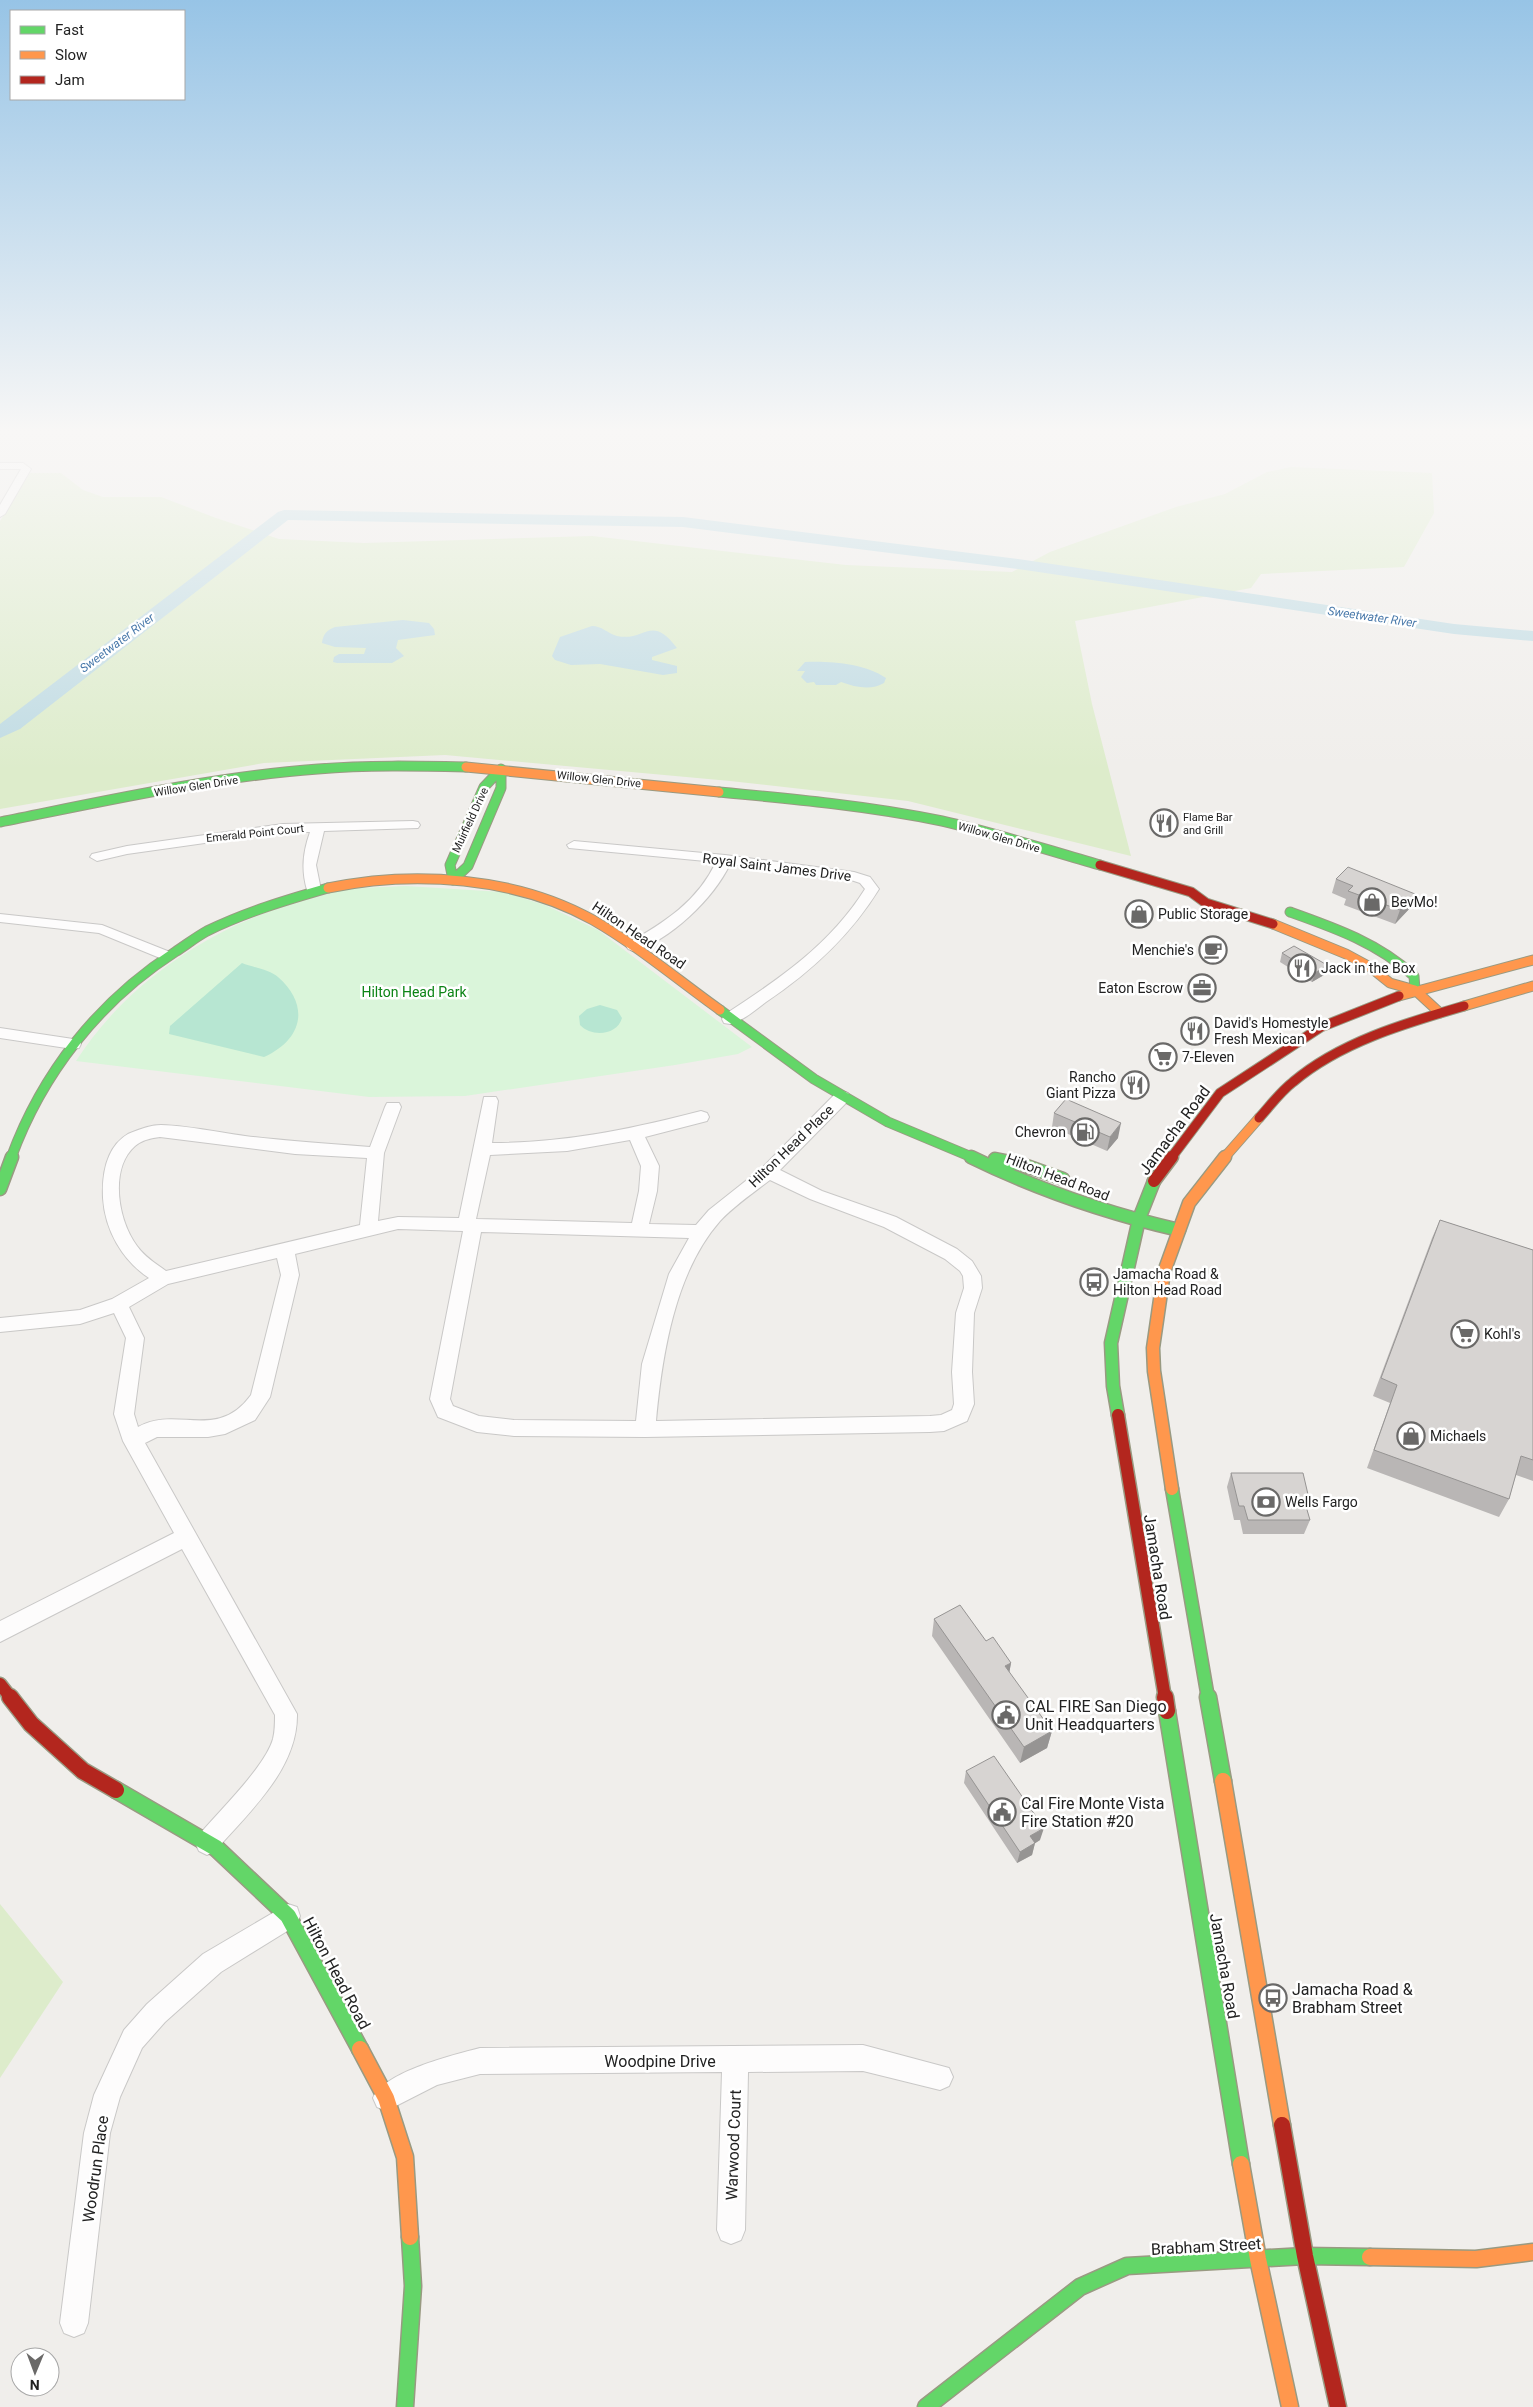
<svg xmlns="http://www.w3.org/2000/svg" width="1533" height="2407" font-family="Roboto,sans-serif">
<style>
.grass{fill:#ddeccb}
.park{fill:#daf5da}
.pitch{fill:#b7e6d2}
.water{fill:#bfdbe3}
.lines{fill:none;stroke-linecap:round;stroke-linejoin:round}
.river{fill:#bfdbe3;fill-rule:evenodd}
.street-casing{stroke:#c9c8c7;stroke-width:2}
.fast-far2-casing{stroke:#999a82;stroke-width:11}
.fast-far1-casing{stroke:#999a82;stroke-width:15}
.fast-casing{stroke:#999a82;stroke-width:19}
.slow-far2-casing{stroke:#999a82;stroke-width:11}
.slow-far1-casing{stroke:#999a82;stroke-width:15}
.slow-casing{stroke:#999a82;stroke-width:19}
.jam-far2-casing{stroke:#999a82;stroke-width:11}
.jam-far1-casing{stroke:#999a82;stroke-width:15}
.jam-casing{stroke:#999a82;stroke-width:19}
.street{fill:#fdfcfc;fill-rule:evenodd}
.fast-far2{stroke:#63d668;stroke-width:9}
.fast-far1{stroke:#63d668;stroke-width:12}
.fast{stroke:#63d668;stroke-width:16}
.slow-far2{stroke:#ff974d;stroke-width:9}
.slow-far1{stroke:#ff974d;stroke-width:12}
.slow{stroke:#ff974d;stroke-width:16}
.jam-far2{stroke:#b3261e;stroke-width:9}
.jam-far1{stroke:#b3261e;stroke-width:12}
.jam{stroke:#b3261e;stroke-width:16}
.wall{fill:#b9b6b5}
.shaded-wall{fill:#969493}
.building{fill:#d7d4d2;stroke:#969493}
.labels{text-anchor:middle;stroke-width:5;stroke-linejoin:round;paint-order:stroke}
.far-street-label{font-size:11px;fill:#222;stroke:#fff}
.far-poi-label{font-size:11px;fill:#222;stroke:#fff;text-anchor:start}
.far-water-label{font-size:12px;font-style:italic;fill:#4a7aab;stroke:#fff}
.street-label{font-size:14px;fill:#222;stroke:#fff}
.poi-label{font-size:14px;fill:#222;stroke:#fff;text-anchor:start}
.park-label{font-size:14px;fill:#0c8416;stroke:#fff}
.near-street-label{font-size:16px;fill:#222;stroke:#fff}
.near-poi-label{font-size:16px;fill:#222;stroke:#fff;text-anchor:start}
</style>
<rect width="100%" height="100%" fill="#f0eeeb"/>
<!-- grass -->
<path class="grass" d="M 1291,467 L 1432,473 L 1434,513 L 1404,567 L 1261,574 L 1251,588 L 1075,621 L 1092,704 L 1131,856 L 908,801 L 730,781 L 445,755 L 264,763 L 0,809 L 0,521 L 30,473 L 61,473 L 83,490 L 103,497 L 161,497 L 216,518 L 279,539 L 364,543 L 592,536 L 846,565 L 1012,572 L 1050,552 L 1176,507 L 1225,494 L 1267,472 Z
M 0,1904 L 63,1982 L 0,2078 Z"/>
<!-- park -->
<path class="park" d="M 406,886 L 503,892 L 545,905 L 598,930 L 752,1047 L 738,1054 L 675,1065 L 465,1096 L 369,1097 L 76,1061 C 135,969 240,910 345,890 C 365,887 386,887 406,886 Z"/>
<!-- pitch -->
<path class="pitch" d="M 242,963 C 252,967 270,970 278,977 C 311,1006 302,1040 264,1057 L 169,1034 L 170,1026 Z
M 600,1005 L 617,1010 L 622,1018 C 617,1036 591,1037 580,1025 L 579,1016 L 587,1009 Z"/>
<!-- water -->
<path class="water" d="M 403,620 L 429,623 L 434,629 L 435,635 L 398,640 L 396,648 L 404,656 L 392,663 L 337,663 L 333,662 L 334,657 L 339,654 L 364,654 L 366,648 L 335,647 L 322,643 C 323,634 327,630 335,627 Z
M 592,626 C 602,626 607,633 617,636 C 645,642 651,613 677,648 L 652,657 L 652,660 L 677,666 L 677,673 L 663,675 L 600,664 L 571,665 L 555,660 L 552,656 L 560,637 Z
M 805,662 C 830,661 864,663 886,678 L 884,683 C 871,691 855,687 841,682 L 836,685 L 816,685 L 814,682 L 807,683 L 801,677 L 805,671 L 797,671 Z"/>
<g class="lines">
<!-- river -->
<path class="river" d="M 284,510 L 683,517 L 1025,560 L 1454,624 L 1533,631 L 1533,641 L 1454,634 L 1025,570 L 683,527 L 288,520 L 20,729 L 0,738 L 0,724 L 278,512 Z"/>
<!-- street casing -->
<g class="street-casing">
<path id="street" d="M 0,463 L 23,463 L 31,469 L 5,514 L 0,517 L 0,505 L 21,469 L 0,469 Z
M 413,821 L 418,822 L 420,825 L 418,828 L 324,831 L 316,865 L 321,890 L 314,894 L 307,890 C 301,869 303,852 310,832 L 283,832 L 127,854 L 97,861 L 90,857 L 92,854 L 127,846 L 283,824 Z
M 574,841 L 725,855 L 854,872 L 870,877 L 879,889 C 850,936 812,971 766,1002 C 755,1010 743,1021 730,1024 L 724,1023 L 722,1019 L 724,1015 C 778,980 830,945 865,889 L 860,883 L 851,880 L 730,864 C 714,898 670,941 633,951 L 628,949 L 626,946 L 628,943 C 664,923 698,901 716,862 L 569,848 L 567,845 Z
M 0,914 L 102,925 L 170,952 L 173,955 L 165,960 L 160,958 L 99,933 L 0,922 Z
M 0,1028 L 73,1039 L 79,1040 L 81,1044 L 79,1048 L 73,1049 L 0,1038 Z
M 842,1091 L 848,1093 L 850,1097 L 848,1101 L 780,1170 L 822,1191 L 896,1217 L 957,1249 L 972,1261 L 981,1276 L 982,1288 L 974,1313 L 972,1372 L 974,1404 L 967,1421 L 944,1431 L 930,1432 L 645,1437 L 514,1436 L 477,1432 L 438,1417 L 430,1399 L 463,1231 L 398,1229 L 295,1254 L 299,1275 L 270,1397 L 255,1420 L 225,1434 L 208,1437 L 157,1437 L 145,1443 L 297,1714 C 298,1769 249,1812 215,1851 L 207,1855 L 199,1851 L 195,1843 L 199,1835 C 219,1811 265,1767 273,1739 C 275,1731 275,1723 275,1715 L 182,1549 L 0,1642 L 0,1621 L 174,1533 L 123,1441 L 114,1414 L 126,1338 L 114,1313 L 80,1324 L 0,1332 L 0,1318 L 80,1310 L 112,1299 L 149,1278 C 122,1260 105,1230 103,1198 C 102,1175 106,1147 128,1134 C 137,1130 151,1125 161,1125 C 189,1126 217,1132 245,1136 C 286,1141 328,1144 370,1147 L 385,1107 L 387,1103 L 399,1103 L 401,1107 L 384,1153 L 378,1221 L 398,1217 L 459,1218 L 484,1097 L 496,1097 L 498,1101 L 492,1143 C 564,1143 632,1129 701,1111 L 707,1113 L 709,1117 L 707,1121 L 645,1137 L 659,1166 L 657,1191 L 649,1224 L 696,1225 L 709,1210 L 762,1168 L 836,1093 ZM 160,1137 L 295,1154 L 367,1158 L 360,1225 L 166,1271 C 155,1263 145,1257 137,1246 C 118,1221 109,1169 135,1146 C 142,1140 151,1138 160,1137 ZM 630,1140 L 641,1166 L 639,1191 L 632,1223 L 476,1219 L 490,1155 L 567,1151 ZM 770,1180 L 810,1199 L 884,1227 L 945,1259 L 960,1271 L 963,1276 L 964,1288 L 956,1313 L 952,1372 L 954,1404 L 952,1410 L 941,1415 L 930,1416 L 656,1421 C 662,1355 675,1272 720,1221 C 734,1206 753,1193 770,1180 ZM 481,1232 L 689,1238 L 669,1274 L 642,1364 L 636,1421 L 514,1420 L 479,1416 L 453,1406 L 450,1399 ZM 277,1258 L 281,1275 L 251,1395 C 217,1442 177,1405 138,1427 L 134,1414 L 144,1338 L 129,1307 L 168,1284 Z
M 288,1904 L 297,1907 L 300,1916 L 297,1925 L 221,1972 L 165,2022 L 142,2048 L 120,2097 L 110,2133 L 88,2323 L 84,2333 L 74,2337 L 64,2333 L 60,2323 L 84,2133 L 94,2095 L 124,2030 L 147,2004 L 203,1954 Z
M 863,2045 L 949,2068 L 953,2077 L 949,2086 L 940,2090 L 863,2071 L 748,2072 L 745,2230 L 741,2240 L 731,2244 L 721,2240 L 717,2230 L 722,2072 L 480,2074 L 437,2085 L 386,2111 L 377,2107 L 373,2098 C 384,2072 453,2055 480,2048 Z"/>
</g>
<!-- fast-far2 casing -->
<g class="fast-far2-casing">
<path id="fast-far2" d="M 501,769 L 501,788 L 468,866 L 453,880 L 450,865 L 484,787 Z
M 719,792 C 794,799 869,806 942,821 C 996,833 1047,850 1100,865
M 0,822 C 105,801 211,777 318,769 C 367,765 417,766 466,767
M 1290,912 C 1335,928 1378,943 1414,976 L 1415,990
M 720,1010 L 814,1079 L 888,1122 L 974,1158
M 11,1158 C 42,1073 99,1001 175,952 C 186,945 196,937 207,931 C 246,912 286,900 328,888"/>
</g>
<!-- fast-far1 casing -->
<g class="fast-far1-casing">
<path id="fast-far1" d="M 971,1157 C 1038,1190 1106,1213 1179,1230
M 995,1159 L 1024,1165 L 1063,1179
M 0,1189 L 12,1157
M 1118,1415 L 1113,1386 L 1111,1343 L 1139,1219 L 1154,1181
M 1172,1489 L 1208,1698"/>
</g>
<!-- fast casing -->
<g class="fast-casing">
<path id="fast" d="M 1208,1697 L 1223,1781
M 1167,1711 L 1241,2164
M 116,1790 L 216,1848 L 288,1916 L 360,2049
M 405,2407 L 413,2286 L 410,2237
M 926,2407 L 1080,2287 L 1127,2266 L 1305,2256 L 1370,2257"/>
</g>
<!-- slow-far2 casing -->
<g class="slow-far2-casing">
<path id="slow-far2" d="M 466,767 L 719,792
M 328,888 C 414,870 516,877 593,920 C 638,946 678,980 720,1010
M 1273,924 L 1346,954 L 1370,967 L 1390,983 L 1415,990 L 1440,1013
M 1399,996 L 1533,960
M 1464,1006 L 1533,986
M 1224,1158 L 1259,1118"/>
</g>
<!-- slow-far1 casing -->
<g class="slow-far1-casing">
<path id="slow-far1" d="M 1172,1489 L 1154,1371 L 1153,1348 L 1164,1272 L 1189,1203 L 1225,1157"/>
</g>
<!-- slow casing -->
<g class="slow-casing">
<path id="slow" d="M 1223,1781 L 1282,2125
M 360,2049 L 386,2098 L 405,2157 L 410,2237
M 1241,2164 L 1258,2259 L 1290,2407
M 1370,2257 L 1476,2259 L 1533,2252"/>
</g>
<!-- jam-far2 casing -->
<g class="jam-far2-casing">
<path id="jam-far2" d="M 1100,865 L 1191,892 L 1206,903 L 1273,924
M 1259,1118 C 1270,1106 1280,1092 1293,1082 C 1340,1042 1406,1023 1464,1006
M 1171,1158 L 1220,1093 L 1321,1027 L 1399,996"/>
</g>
<!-- jam-far1 casing -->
<g class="jam-far1-casing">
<path id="jam-far1" d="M 1154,1181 L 1172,1157
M 1118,1415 L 1165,1698
M 0,1684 L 11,1698"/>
</g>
<!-- jam casing -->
<g class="jam-casing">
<path id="jam" d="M 10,1697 L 31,1724 L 83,1771 L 116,1790
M 1165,1697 L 1167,1711
M 1282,2125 L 1305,2256 L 1338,2407"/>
</g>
<!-- street -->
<use href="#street" class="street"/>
<!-- fast-far2 -->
<use href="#fast-far2" class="fast-far2"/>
<!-- fast-far1 -->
<use href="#fast-far1" class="fast-far1"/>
<!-- fast -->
<use href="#fast" class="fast"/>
<!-- slow-far2 -->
<use href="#slow-far2" class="slow-far2"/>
<!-- slow-far1 -->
<use href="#slow-far1" class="slow-far1"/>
<!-- slow -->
<use href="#slow" class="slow"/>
<!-- jam-far2 -->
<use href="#jam-far2" class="jam-far2"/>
<!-- jam-far1 -->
<use href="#jam-far1" class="jam-far1"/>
<!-- jam -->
<use href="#jam" class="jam"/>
</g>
<!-- wall -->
<path class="wall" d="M 1336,879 L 1411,907 L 1395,924 L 1344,905 L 1346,899 L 1332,893 Z
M 1282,953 L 1324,975 L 1312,982 L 1280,962 Z
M 1054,1113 L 1118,1138 L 1107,1151 L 1052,1127 Z
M 1440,1220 L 1533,1250 L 1533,1481 L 1516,1475 L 1509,1499 L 1499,1517 L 1367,1468 L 1390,1403 L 1373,1396 L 1432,1238 Z
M 1231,1473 L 1310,1503 L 1307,1510 L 1310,1520 L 1304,1534 L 1243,1534 L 1240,1520 L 1234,1520 L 1227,1487 Z
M 934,1619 L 986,1641 L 1011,1663 L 1009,1673 L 1052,1731 L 1047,1748 L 1020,1763 L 932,1636 Z
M 966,1771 L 1040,1840 L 1035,1843 L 1032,1855 L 1017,1863 L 964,1783 Z"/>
<!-- shaded-wall -->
<path class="shaded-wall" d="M 1415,894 L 1411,907 L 1395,924 L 1400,910 Z
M 1327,965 L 1324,975 L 1312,982 L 1315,973 Z
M 1121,1123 L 1118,1138 L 1107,1151 L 1110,1137 Z
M 1011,1663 L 1008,1680 L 1005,1666 Z
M 1052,1731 L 1047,1748 L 1020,1763 L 1024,1747 Z
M 1044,1828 L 1040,1840 L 1034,1844 L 1035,1843 L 1032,1855 L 1017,1863 L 1020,1852 L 1030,1836 Z"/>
<!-- building -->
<path class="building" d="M 1348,867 L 1415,894 L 1400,910 L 1348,891 L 1353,886 L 1336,879 Z
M 1294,946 L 1327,965 L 1315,973 L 1282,953 Z
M 1066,1099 L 1121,1123 L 1110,1137 L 1054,1113 Z
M 1440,1220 L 1533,1250 L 1533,1460 L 1521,1456 L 1509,1499 L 1374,1450 L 1397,1385 L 1381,1378 Z
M 1231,1473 L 1303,1473 L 1310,1503 L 1305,1503 L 1310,1520 L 1248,1520 L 1244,1506 L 1239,1506 Z
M 960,1605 L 986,1641 L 993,1637 L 1011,1663 L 1005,1666 L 1052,1731 L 1024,1747 L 934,1619 Z
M 994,1756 L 1044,1828 L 1030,1836 L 1035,1843 L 1020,1852 L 966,1771 Z"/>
<!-- sky -->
<linearGradient id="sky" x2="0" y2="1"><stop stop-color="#97c4e6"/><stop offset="0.56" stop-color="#f8f7f6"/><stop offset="1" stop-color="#f8f7f6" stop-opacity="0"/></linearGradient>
<rect width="1533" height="770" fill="url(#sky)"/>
<!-- icons -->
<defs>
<g id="restaurant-ring" transform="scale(1.4375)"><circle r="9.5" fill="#fff" stroke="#6a6968" stroke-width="1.5"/><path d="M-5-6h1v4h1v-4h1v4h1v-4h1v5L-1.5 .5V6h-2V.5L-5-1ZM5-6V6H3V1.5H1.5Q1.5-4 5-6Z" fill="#6a6968"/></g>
<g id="shop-ring" transform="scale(1.4375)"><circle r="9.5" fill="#fff" stroke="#6a6968" stroke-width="1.5"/><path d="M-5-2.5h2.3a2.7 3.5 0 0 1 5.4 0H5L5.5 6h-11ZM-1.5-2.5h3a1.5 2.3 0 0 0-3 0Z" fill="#6a6968"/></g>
<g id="cafe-ring" transform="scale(1.4375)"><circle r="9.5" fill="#fff" stroke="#6a6968" stroke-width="1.5"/><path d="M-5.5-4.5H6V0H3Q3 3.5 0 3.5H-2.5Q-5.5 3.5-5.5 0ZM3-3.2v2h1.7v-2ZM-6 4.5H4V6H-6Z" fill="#6a6968"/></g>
<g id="office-ring" transform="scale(1.4375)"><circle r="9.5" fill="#fff" stroke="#6a6968" stroke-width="1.5"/><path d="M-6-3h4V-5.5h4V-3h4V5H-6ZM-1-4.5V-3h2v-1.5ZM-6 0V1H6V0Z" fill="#6a6968"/></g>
<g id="supermarket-ring" transform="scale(1.4375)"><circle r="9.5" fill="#fff" stroke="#6a6968" stroke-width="1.5"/><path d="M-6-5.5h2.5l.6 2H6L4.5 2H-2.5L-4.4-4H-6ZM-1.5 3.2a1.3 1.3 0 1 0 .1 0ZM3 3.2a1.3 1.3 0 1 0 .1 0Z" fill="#6a6968"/></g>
<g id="fuel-ring" transform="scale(1.4375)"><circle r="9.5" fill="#fff" stroke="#6a6968" stroke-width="1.5"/><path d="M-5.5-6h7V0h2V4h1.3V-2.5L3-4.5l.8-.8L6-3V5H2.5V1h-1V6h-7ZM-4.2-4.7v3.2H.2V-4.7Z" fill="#6a6968"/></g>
<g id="bus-ring" transform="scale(1.4375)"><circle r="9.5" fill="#fff" stroke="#6a6968" stroke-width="1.5"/><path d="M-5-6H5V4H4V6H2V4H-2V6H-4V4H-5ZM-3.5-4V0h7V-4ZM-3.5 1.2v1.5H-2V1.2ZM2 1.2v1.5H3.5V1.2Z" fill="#6a6968"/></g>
<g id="bank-ring" transform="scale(1.4375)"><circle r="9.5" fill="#fff" stroke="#6a6968" stroke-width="1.5"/><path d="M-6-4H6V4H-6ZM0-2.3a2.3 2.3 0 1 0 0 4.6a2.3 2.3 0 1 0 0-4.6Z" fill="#6a6968"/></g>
<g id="civic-ring" transform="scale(1.4375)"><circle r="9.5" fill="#fff" stroke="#6a6968" stroke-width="1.5"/><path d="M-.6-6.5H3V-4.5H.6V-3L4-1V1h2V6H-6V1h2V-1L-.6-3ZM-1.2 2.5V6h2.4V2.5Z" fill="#6a6968"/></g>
</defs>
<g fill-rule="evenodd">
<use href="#restaurant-ring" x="1164" y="823"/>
<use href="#shop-ring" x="1372" y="902"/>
<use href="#shop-ring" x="1139" y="914"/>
<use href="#cafe-ring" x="1213" y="950"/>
<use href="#restaurant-ring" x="1302" y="968"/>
<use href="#office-ring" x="1202" y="988"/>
<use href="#restaurant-ring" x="1195" y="1031"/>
<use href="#supermarket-ring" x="1163" y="1057"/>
<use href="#restaurant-ring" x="1135" y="1085"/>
<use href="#fuel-ring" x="1085" y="1132"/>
<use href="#bus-ring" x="1094" y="1282"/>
<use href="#supermarket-ring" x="1465" y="1334"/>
<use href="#shop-ring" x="1411" y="1436"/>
<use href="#bank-ring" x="1266" y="1502"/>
<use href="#civic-ring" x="1006" y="1715"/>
<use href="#civic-ring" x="1002" y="1812"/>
<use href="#bus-ring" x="1273" y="1998"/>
</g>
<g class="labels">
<!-- far-street labels -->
<g class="far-street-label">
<text transform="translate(599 779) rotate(6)" y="4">Willow Glen Drive</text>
<text transform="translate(196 786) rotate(-9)" y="4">Willow Glen Drive</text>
<text transform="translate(470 820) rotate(-65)" y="4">Muirfield Drive</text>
<text transform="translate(255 833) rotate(-6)" y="4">Emerald Point Court</text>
<text transform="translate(999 837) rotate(16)" y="4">Willow Glen Drive</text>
</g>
<!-- far-poi labels -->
<g class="far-poi-label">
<text x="1183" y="821">Flame Bar<tspan x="1183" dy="13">and Grill</tspan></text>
</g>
<!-- far-water labels -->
<g class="far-water-label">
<text transform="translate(1372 617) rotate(8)" y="4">Sweetwater River</text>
<text transform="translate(117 643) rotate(-37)" y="4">Sweetwater River</text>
</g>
<!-- street labels -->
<g class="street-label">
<text transform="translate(777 867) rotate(7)" y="5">Royal Saint James Drive</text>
<text transform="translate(639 935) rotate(34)" y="5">Hilton Head Road</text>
<text transform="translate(791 1146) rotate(-44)" y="5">Hilton Head Place</text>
<text transform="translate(1058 1177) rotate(21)" y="5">Hilton Head Road</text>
</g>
<!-- poi labels -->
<g class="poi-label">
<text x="1391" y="907">BevMo!</text>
<text x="1158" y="919">Public Storage</text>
<text x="1194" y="955" text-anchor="end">Menchie's</text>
<text x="1321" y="973">Jack in the Box</text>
<text x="1183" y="993" text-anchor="end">Eaton Escrow</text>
<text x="1214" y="1028">David's Homestyle<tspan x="1214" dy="16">Fresh Mexican</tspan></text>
<text x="1182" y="1062">7-Eleven</text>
<text x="1116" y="1082" text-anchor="end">Rancho<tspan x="1116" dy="16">Giant Pizza</tspan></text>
<text x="1066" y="1137" text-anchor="end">Chevron</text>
<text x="1113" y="1279">Jamacha Road &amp;<tspan x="1113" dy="16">Hilton Head Road</tspan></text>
<text x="1484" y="1339">Kohl's</text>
<text x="1430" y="1441">Michaels</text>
<text x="1285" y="1507">Wells Fargo</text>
</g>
<!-- park labels -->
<g class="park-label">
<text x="414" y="997">Hilton Head Park</text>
</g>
<!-- near-street labels -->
<g class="near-street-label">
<text transform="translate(1174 1130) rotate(-53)" y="6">Jamacha Road</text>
<text transform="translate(1158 1567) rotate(81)" y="6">Jamacha Road</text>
<text transform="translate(1225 1966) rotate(80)" y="6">Jamacha Road</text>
<text transform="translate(337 1973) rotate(62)" y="6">Hilton Head Road</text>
<text x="660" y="2067">Woodpine Drive</text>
<text transform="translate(733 2145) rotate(-88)" y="6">Warwood Court</text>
<text transform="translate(95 2169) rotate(-82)" y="6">Woodrun Place</text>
<text transform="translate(1206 2246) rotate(-3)" y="6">Brabham Street</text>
</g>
<!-- near-poi labels -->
<g class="near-poi-label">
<text x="1025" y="1712">CAL FIRE San Diego<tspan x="1025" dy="18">Unit Headquarters</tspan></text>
<text x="1021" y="1809">Cal Fire Monte Vista<tspan x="1021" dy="18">Fire Station #20</tspan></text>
<text x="1292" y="1995">Jamacha Road &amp;<tspan x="1292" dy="18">Brabham Street</tspan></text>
</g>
</g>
<!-- legend -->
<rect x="10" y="10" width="175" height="90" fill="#ffffff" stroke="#a7a7a7"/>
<rect x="20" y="26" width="25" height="8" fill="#63d668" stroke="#a7a7a7"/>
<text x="55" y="35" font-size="15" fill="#222222">Fast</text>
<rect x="20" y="51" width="25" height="8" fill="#ff974d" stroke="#a7a7a7"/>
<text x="55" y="60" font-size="15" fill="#222222">Slow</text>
<rect x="20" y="76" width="25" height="8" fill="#b3261e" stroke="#a7a7a7"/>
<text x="55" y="85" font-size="15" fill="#222222">Jam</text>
<!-- north arrow -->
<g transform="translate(35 2372) rotate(181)"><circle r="24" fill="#ffffff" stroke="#a7a7a7"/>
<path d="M0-4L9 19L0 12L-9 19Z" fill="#6a6968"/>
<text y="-8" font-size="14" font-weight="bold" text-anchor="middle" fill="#222222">N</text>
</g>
</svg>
